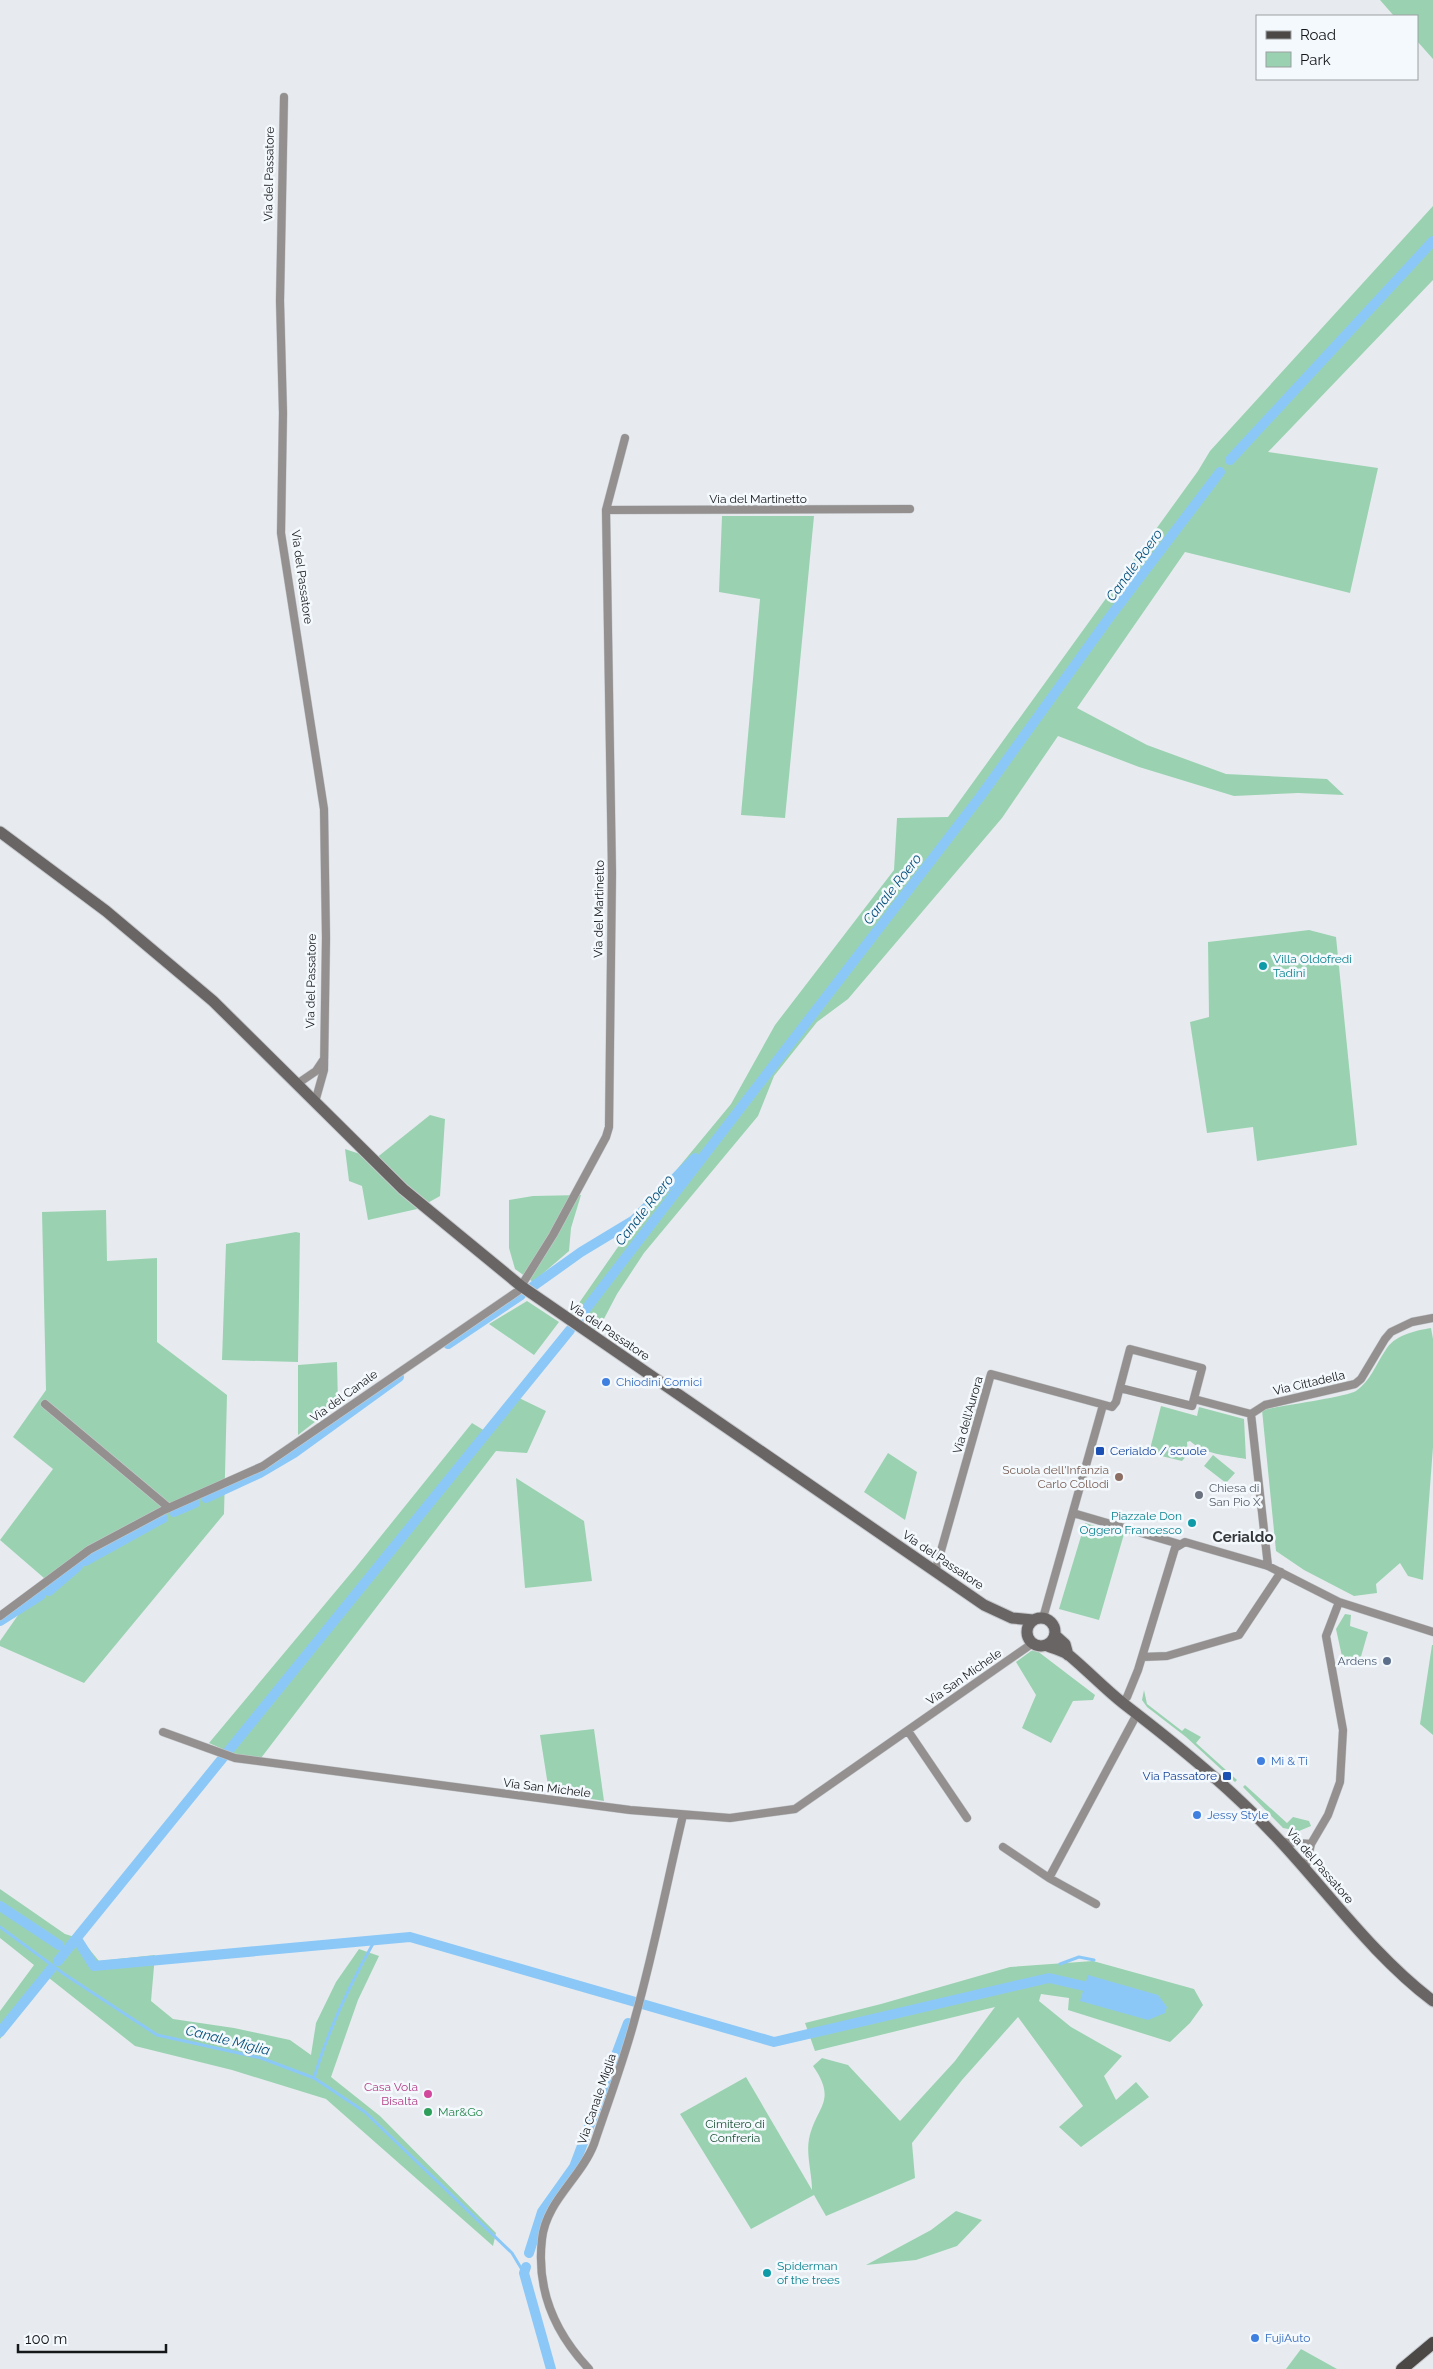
<svg xmlns="http://www.w3.org/2000/svg" width="1433" height="2369" font-family="Raleway,sans-serif">
<style>
.green{fill:#9ad2b1}
.water{fill:#8cc8f7}
.lines{fill:none;stroke-linecap:round;stroke-linejoin:round}
.stream{stroke:#8cc8f7;stroke-width:3}
.canal{stroke:#8cc8f7;stroke-width:10}
.street-casing{stroke:#c6c9cd;stroke-width:9}
.secondary-casing{stroke:#c6c9cd;stroke-width:13}
.primary-casing{stroke:#c6c9cd;stroke-width:14}
.street{stroke:#93908f;stroke-width:8}
.secondary{stroke:#696564;stroke-width:11}
.primary{stroke:#4c4846;stroke-width:12}
.culture-dot{fill:#0f9aa8;stroke:#f4f9fd;stroke-width:2}
.shop-dot{fill:#3f7fe0;stroke:#f4f9fd;stroke-width:2}
.transit-dot{fill:#1a4fb4;stroke:#f4f9fd;stroke-width:2}
.education-dot{fill:#8d6e63;stroke:#f4f9fd;stroke-width:2}
.worship-dot{fill:#6b7280;stroke:#f4f9fd;stroke-width:2}
.service-dot{fill:#5c6f8a;stroke:#f4f9fd;stroke-width:2}
.hotel-dot{fill:#d1479c;stroke:#f4f9fd;stroke-width:2}
.leisure-dot{fill:#2e9e5b;stroke:#f4f9fd;stroke-width:2}
.labels{text-anchor:middle;stroke-width:5;stroke-linejoin:round;paint-order:stroke}
.street-label{font-size:12px;fill:#161719;stroke:#f4f9fd}
.culture-label{font-size:12px;fill:#0d838f;stroke:#f4f9fd;text-anchor:start}
.shop-label{font-size:12px;fill:#366cbe;stroke:#f4f9fd;text-anchor:start}
.transit-label{font-size:12px;fill:#164399;stroke:#f4f9fd;text-anchor:start}
.education-label{font-size:12px;fill:#785e54;stroke:#f4f9fd;text-anchor:end}
.worship-label{font-size:12px;fill:#5b616d;stroke:#f4f9fd;text-anchor:start}
.service-label{font-size:12px;fill:#4e5e75;stroke:#f4f9fd;text-anchor:end}
.hotel-label{font-size:12px;fill:#b23c85;stroke:#f4f9fd;text-anchor:end}
.leisure-label{font-size:12px;fill:#27864d;stroke:#f4f9fd;text-anchor:start}
.park-label{font-size:12px;fill:#1d5237;stroke:#f4f9fd}
.water-label{font-size:14px;font-style:italic;fill:#06507c;stroke:#f4f9fd}
.quarter-label{font-size:15px;font-weight:bold;fill:#35383b;stroke:#f4f9fd}
</style>
<rect width="100%" height="100%" fill="#e7ebef"/>
<!-- green -->
<path class="green" d="M 1380,0 L 1433,0 L 1433,59 L 1417,41 L 1417,16 L 1394,16 Z
M 1433,206 L 1433,280 L 1268,452 L 1378,468 L 1350,593 L 1185,552 L 1077,708 L 1147,745 L 1226,774 L 1327,779 L 1344,795 L 1298,793 L 1234,796 L 1139,767 L 1058,736 L 1002,818 L 848,999 L 817,1022 L 774,1076 L 758,1116 L 644,1253 L 617,1294 L 596,1334 L 570,1316 L 645,1208 L 731,1104 L 775,1025 L 894,870 L 897,818 L 948,817 L 1198,471 L 1210,451 Z
M 722,516 L 814,516 L 785,818 L 741,815 L 760,599 L 719,592 Z
M 1309,930 L 1336,937 L 1357,1145 L 1257,1161 L 1253,1127 L 1207,1133 L 1190,1022 L 1209,1017 L 1208,942 Z
M 430,1115 L 445,1119 L 440,1196 L 417,1209 L 368,1220 L 362,1186 L 349,1181 L 345,1149 L 375,1159 Z
M 581,1195 L 571,1228 L 569,1251 L 533,1282 L 515,1269 L 509,1248 L 509,1200 L 533,1196 Z
M 106,1210 L 107,1261 L 157,1258 L 157,1342 L 227,1395 L 224,1514 L 84,1683 L 0,1646 L 0,1641 L 44,1578 L 0,1540 L 53,1469 L 13,1437 L 46,1390 L 42,1212 Z
M 296,1232 L 300,1233 L 298,1362 L 222,1360 L 226,1244 Z
M 527,1301 L 559,1322 L 534,1355 L 489,1324 Z
M 1431,1328 L 1433,1339 L 1433,1447 L 1423,1580 L 1408,1576 L 1400,1563 L 1376,1584 L 1377,1593 L 1354,1596 L 1304,1570 L 1276,1551 L 1262,1410 C 1279,1406 1346,1397 1356,1391 C 1371,1380 1375,1366 1385,1351 C 1394,1335 1414,1331 1431,1328 Z
M 337,1362 L 338,1404 L 298,1435 L 298,1365 Z
M 517,1397 L 546,1411 L 527,1453 L 496,1451 L 261,1758 L 238,1756 L 209,1743 L 356,1567 L 472,1423 L 490,1434 Z
M 1161,1406 L 1197,1416 L 1199,1407 L 1244,1419 L 1246,1459 C 1225,1455 1206,1455 1190,1441 L 1187,1442 L 1188,1454 L 1182,1461 L 1149,1453 Z
M 888,1453 L 917,1472 L 905,1520 L 864,1492 Z
M 1213,1455 L 1235,1473 L 1226,1483 L 1204,1466 Z
M 516,1478 L 584,1521 L 592,1581 L 525,1588 Z
M 1085,1523 L 1124,1534 L 1099,1620 L 1059,1609 Z
M 1345,1614 L 1351,1615 L 1350,1626 L 1368,1632 L 1360,1660 L 1343,1661 L 1336,1629 Z
M 1432,1645 L 1433,1645 L 1433,1735 L 1420,1724 Z
M 1036,1650 L 1095,1695 L 1093,1700 L 1073,1701 L 1051,1743 L 1022,1728 L 1036,1695 L 1016,1662 L 1031,1651 Z
M 1144,1690 L 1147,1704 L 1182,1731 L 1185,1728 L 1201,1737 L 1196,1743 L 1237,1780 L 1235,1782 L 1186,1737 L 1147,1707 L 1142,1700 Z
M 594,1729 L 604,1801 L 549,1792 L 540,1735 Z
M 1245,1785 L 1287,1823 L 1293,1817 L 1309,1821 L 1311,1826 L 1299,1831 L 1283,1828 L 1243,1787 Z
M 0,1889 L 65,1934 L 81,1939 L 99,1961 L 155,1955 L 151,2001 L 173,2019 L 234,2028 L 290,2040 L 311,2055 L 316,2023 L 336,1982 L 359,1949 L 379,1956 L 358,2000 L 331,2077 L 380,2116 L 496,2233 L 493,2246 L 326,2099 L 232,2070 L 135,2046 L 49,1978 L 0,2039 L 0,2011 L 34,1965 L 0,1938 Z
M 1093,1961 L 1194,1989 L 1203,2005 L 1190,2023 L 1170,2042 L 1068,2010 L 1069,1998 L 1041,1994 L 1039,2001 L 1071,2027 L 1122,2056 L 1104,2076 L 1116,2100 L 1136,2082 L 1149,2097 L 1081,2147 L 1059,2127 L 1083,2106 L 1018,2017 L 962,2080 L 912,2143 L 915,2178 L 826,2216 L 814,2195 L 751,2229 L 680,2114 L 746,2077 L 812,2190 C 812,2174 806,2154 809,2139 C 816,2106 838,2102 813,2066 L 822,2058 L 848,2065 L 900,2121 L 955,2061 L 995,2007 L 815,2051 L 805,2023 L 881,2004 L 1010,1967 Z
M 956,2211 L 982,2220 L 957,2246 L 916,2260 L 866,2265 L 931,2230 Z
M 1301,2349 L 1337,2369 L 1286,2369 Z"/>
<!-- water -->
<path class="water" d="M 1088,1975 L 1158,1995 L 1167,2007 L 1165,2013 L 1148,2020 L 1080,2001 Z"/>
<g class="lines">
<!-- stream -->
<path class="stream" d="M 0,1927 L 64,1974 L 157,2035 L 261,2058 L 314,2078 L 365,2112 L 512,2253 L 524,2273
M 1060,1964 L 1079,1957 L 1094,1960
M 314,2078 C 328,2030 350,1984 375,1940"/>
<!-- canal -->
<path class="canal" d="M 1230,460 L 1433,241
M 532,1287 L 581,1252 L 634,1220 L 695,1158
M 579,1318 L 980,797 L 1109,618 L 1220,472
M 448,1344 L 521,1295
M 206,1498 L 260,1473 L 294,1453 L 399,1377
M 174,1512 L 195,1503
M 85,1561 L 163,1518
M 49,1591 L 78,1566
M 0,1621 L 41,1595
M 0,1906 L 59,1945
M 77,1939 L 94,1966 L 410,1937 L 774,2042 L 1049,1978 L 1084,1986
M 58,1961 L 570,1330
M 0,2032 L 51,1969
M 529,2253 L 542,2212 L 574,2167 L 628,2023
M 526,2267 L 524,2273 L 551,2369"/>
<!-- street casing -->
<g class="street-casing">
<path id="street" d="M 284,97 L 280,301 L 283,413 L 281,533 L 324,809 L 326,938 L 324,1070 L 315,1102
M 606,510 L 910,509
M 297,1084 L 316,1071 L 324,1059
M 1194,1399 L 1251,1414 L 1265,1405 L 1355,1384 L 1361,1379 L 1385,1339 L 1391,1332 L 1412,1322 L 1433,1318
M 45,1404 L 169,1508
M 1251,1414 L 1268,1566
M 1073,1513 L 1179,1544
M 935,1572 L 991,1374 L 1112,1407 L 1116,1402 L 1130,1349 L 1202,1368 L 1192,1406 L 1120,1388
M 0,1616 L 89,1550 L 164,1510 L 263,1466 L 518,1291 L 553,1235 L 606,1137 L 609,1127 L 612,873 L 606,510 L 625,438
M 1043,1618 L 1103,1405
M 1142,1657 L 1167,1656 L 1239,1635 L 1281,1572
M 1122,1702 L 1127,1697 L 1138,1670 L 1175,1548 L 1185,1542 L 1268,1566 L 1339,1602 L 1433,1632
M 908,1731 L 967,1818
M 163,1732 L 235,1758 L 630,1810 L 730,1818 L 795,1809 L 1033,1643
M 1281,1842 L 1311,1844
M 1003,1847 L 1049,1878 L 1096,1904
M 1305,1870 L 1311,1844 L 1328,1815 L 1340,1782 L 1343,1730 L 1326,1636 L 1339,1602
M 1049,1878 L 1137,1714
M 589,2369 C 555,2333 536,2290 542,2239 C 546,2201 581,2178 594,2144 C 608,2102 624,2060 635,2018 C 654,1951 667,1882 683,1815"/>
</g>
<!-- secondary casing -->
<g class="secondary-casing">
<path id="secondary" d="M 0,832 L 106,911 L 213,1001 L 403,1189 L 521,1286 L 984,1605 L 1012,1618 L 1033,1620
M1027 1632a14 14 0 1 1 28 0a14 14 0 1 1-28 0Z
M 1055,1635 L 1065,1644 L 1068,1655
M 1046,1645 C 1054,1649 1064,1651 1070,1656 C 1089,1672 1105,1689 1124,1704 C 1180,1747 1233,1790 1281,1842 C 1331,1896 1374,1956 1433,2001"/>
</g>
<!-- primary casing -->
<g class="primary-casing">
<path id="primary" d="M 1402,2369 L 1433,2343"/>
</g>
<!-- street -->
<use href="#street" class="street"/>
<!-- secondary -->
<use href="#secondary" class="secondary"/>
<!-- primary -->
<use href="#primary" class="primary"/>
</g>
<!-- markers -->
<g class="culture-dot">
<circle cx="1263" cy="966" r="5"/>
<circle cx="1192" cy="1523" r="5"/>
<circle cx="767" cy="2273" r="5"/>
</g>
<g class="shop-dot">
<circle cx="606" cy="1382" r="5"/>
<circle cx="1261" cy="1761" r="5"/>
<circle cx="1197" cy="1815" r="5"/>
<circle cx="1255" cy="2338" r="5"/>
</g>
<g class="transit-dot">
<rect x="1095" y="1446" width="10" height="10" rx="2.5"/>
<rect x="1222" y="1771" width="10" height="10" rx="2.5"/>
</g>
<circle class="education-dot" cx="1119" cy="1477" r="5"/>
<circle class="worship-dot" cx="1199" cy="1495" r="5"/>
<circle class="service-dot" cx="1387" cy="1661" r="5"/>
<circle class="hotel-dot" cx="428" cy="2094" r="5"/>
<circle class="leisure-dot" cx="428" cy="2112" r="5"/>
<g class="labels">
<!-- street labels -->
<g class="street-label">
<text transform="translate(269 174) rotate(-89)" y="4">Via del Passatore</text>
<text x="758" y="503">Via del Martinetto</text>
<text transform="translate(302 577) rotate(82)" y="4">Via del Passatore</text>
<text transform="translate(599 909) rotate(-89)" y="4">Via del Martinetto</text>
<text transform="translate(311 981) rotate(-89)" y="4">Via del Passatore</text>
<text transform="translate(609 1331) rotate(34)" y="4">Via del Passatore</text>
<text transform="translate(1309 1383) rotate(-13)" y="4">Via Cittadella</text>
<text transform="translate(344 1396) rotate(-36)" y="4">Via del Canale</text>
<text transform="translate(968 1415) rotate(-74)" y="4">Via dell'Aurora</text>
<text transform="translate(943 1560) rotate(34)" y="4">Via del Passatore</text>
<text transform="translate(964 1677) rotate(-35)" y="4">Via San Michele</text>
<text transform="translate(547 1788) rotate(7)" y="4">Via San Michele</text>
<text transform="translate(1320 1866) rotate(49)" y="4">Via del Passatore</text>
<text transform="translate(597 2099) rotate(-71)" y="4">Via Canale Miglia</text>
</g>
<!-- culture labels -->
<g class="culture-label">
<text x="1273" y="963">Villa Oldofredi<tspan x="1273" dy="14">Tadini</tspan></text>
<text x="1182" y="1520" text-anchor="end">Piazzale Don<tspan x="1182" dy="14">Oggero Francesco</tspan></text>
<text x="777" y="2270">Spiderman<tspan x="777" dy="14">of the trees</tspan></text>
</g>
<!-- shop labels -->
<g class="shop-label">
<text x="616" y="1386">Chiodini Cornici</text>
<text x="1271" y="1765">Mi &amp; Ti</text>
<text x="1207" y="1819">Jessy Style</text>
<text x="1265" y="2342">FujiAuto</text>
</g>
<!-- transit labels -->
<g class="transit-label">
<text x="1110" y="1455">Cerialdo / scuole</text>
<text x="1217" y="1780" text-anchor="end">Via Passatore</text>
</g>
<!-- education labels -->
<g class="education-label">
<text x="1109" y="1474">Scuola dell'Infanzia<tspan x="1109" dy="14">Carlo Collodi</tspan></text>
</g>
<!-- worship labels -->
<g class="worship-label">
<text x="1209" y="1492">Chiesa di<tspan x="1209" dy="14">San Pio X</tspan></text>
</g>
<!-- service labels -->
<g class="service-label">
<text x="1377" y="1665">Ardens</text>
</g>
<!-- hotel labels -->
<g class="hotel-label">
<text x="418" y="2091">Casa Vola<tspan x="418" dy="14">Bisalta</tspan></text>
</g>
<!-- leisure labels -->
<g class="leisure-label">
<text x="438" y="2116">Mar&amp;Go</text>
</g>
<!-- park labels -->
<g class="park-label">
<text x="735" y="2128">Cimitero di<tspan x="735" dy="14">Confreria</tspan></text>
</g>
<!-- water labels -->
<g class="water-label">
<text transform="translate(1134 565) rotate(-54)" y="5">Canale Roero</text>
<text transform="translate(892 889) rotate(-52)" y="5">Canale Roero</text>
<text transform="translate(644 1210) rotate(-52)" y="5">Canale Roero</text>
<text transform="translate(228 2040) rotate(14)" y="5">Canale Miglia</text>
</g>
<!-- quarter labels -->
<g class="quarter-label">
<text x="1243" y="1542">Cerialdo</text>
</g>
</g>
<!-- legend -->
<rect x="1256" y="15" width="162" height="65" fill="#f4f9fd" stroke="#9b9fa2"/>
<rect x="1266" y="31" width="25" height="8" fill="#4c4846" stroke="#9b9fa2"/>
<text x="1300" y="40" font-size="15" fill="#161719">Road</text>
<rect x="1266" y="52" width="25" height="15" fill="#9ad2b1" stroke="#9b9fa2"/>
<text x="1300" y="65" font-size="15" fill="#161719">Park</text>
<!-- scale -->
<path d="M18 2344v8h148v-8" fill="none" stroke="#161719" stroke-width="2.5"/>
<text x="25" y="2344" font-size="15" fill="#161719" stroke="#f4f9fd" stroke-width="4" paint-order="stroke">100 m</text>
</svg>
